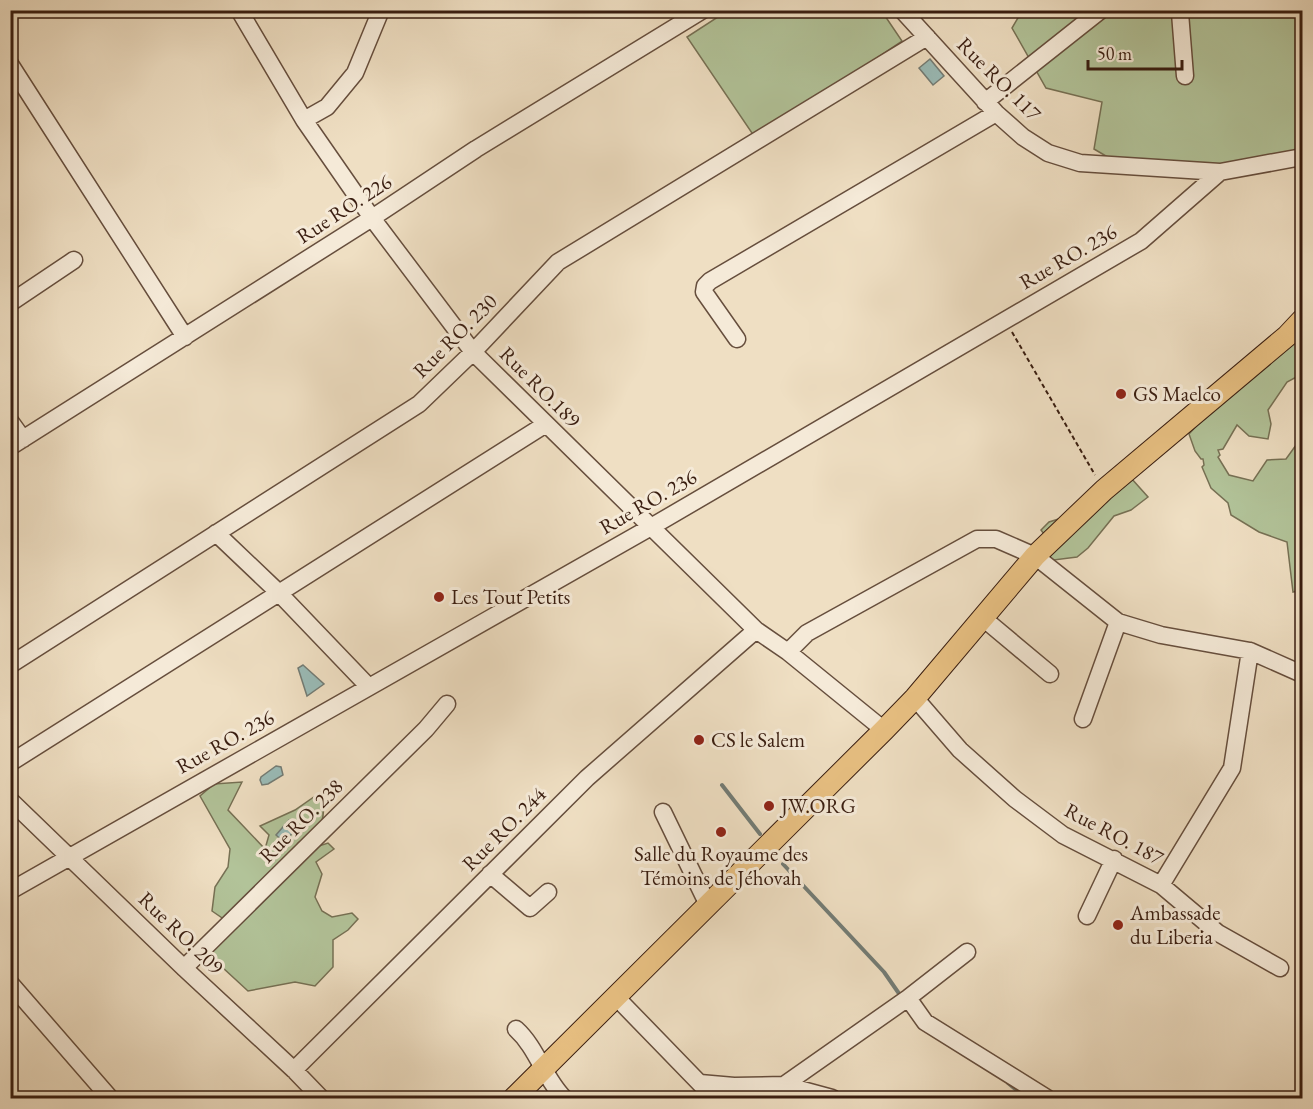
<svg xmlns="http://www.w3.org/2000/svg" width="1313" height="1109" font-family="'EB Garamond',serif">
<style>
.green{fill:#b2c399;stroke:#767054;stroke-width:1.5}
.water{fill:#9abcb8;stroke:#737c75;stroke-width:1.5}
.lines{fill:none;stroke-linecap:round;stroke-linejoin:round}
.stream{stroke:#737c75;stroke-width:4}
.minor-casing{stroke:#664e3d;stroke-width:19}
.major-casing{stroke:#391d10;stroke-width:23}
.path{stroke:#391d10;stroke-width:2;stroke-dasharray:4.5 3;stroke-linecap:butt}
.minor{stroke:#f5ead8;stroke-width:16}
.major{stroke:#e8c082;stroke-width:21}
.poi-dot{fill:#8f2418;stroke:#f5ead8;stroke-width:2}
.labels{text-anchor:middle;stroke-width:6;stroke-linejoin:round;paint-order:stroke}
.street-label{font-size:21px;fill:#391d10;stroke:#f5ead8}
.poi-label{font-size:21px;fill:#391d10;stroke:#f5ead8;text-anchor:start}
</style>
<rect width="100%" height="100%" fill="#efdfc3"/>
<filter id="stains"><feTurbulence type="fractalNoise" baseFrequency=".00333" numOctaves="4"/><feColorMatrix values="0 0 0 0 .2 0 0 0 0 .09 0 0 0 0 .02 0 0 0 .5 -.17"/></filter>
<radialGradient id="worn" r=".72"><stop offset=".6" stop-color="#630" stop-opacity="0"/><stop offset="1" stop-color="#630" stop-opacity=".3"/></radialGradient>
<!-- green -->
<path class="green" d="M 881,10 L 902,41 L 756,139 L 687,37 L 727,11 Z
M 1022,11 L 1302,11 L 1302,149 L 1253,172 L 1111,159 L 1094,149 L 1102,102 L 1046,88 L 1012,28 Z
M 1302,313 L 1302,374 L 1287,382 L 1268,410 L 1271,424 L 1268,439 L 1249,436 L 1237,425 L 1223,449 L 1218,450 L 1220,455 L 1218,457 L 1229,475 L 1253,481 L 1267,460 L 1286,459 L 1299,441 L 1302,440 L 1302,590 L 1293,592 L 1287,542 L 1259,532 L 1231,515 L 1228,503 L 1211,488 L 1202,467 L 1204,465 L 1203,459 L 1201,459 L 1195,451 L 1189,434 L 1285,329 Z
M 1131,478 L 1148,497 L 1131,510 L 1114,516 L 1088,548 L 1077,557 L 1046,561 L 1047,538 L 1041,530 L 1049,522 L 1065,517 Z
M 242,782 L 228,810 L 265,849 L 269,835 L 260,826 L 295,810 L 321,792 C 327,823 323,825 298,843 L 316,847 L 328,843 L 334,849 L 316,862 L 322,874 L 315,897 L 322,911 L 332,917 L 352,913 L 358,919 L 348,930 L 333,940 L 333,967 L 315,986 L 295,982 L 248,991 L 222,967 L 209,949 L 225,920 L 212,911 L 215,887 L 228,867 L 230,849 L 200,796 L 214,784 Z"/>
<!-- water -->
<path class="water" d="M 930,59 L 944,76 L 933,85 L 919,68 Z
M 303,665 L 324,684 L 307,696 L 298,668 Z
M 276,766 L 281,767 L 283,775 L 268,784 L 262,785 L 260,780 L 261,777 Z
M 289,820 L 298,827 L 284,842 L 276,835 Z"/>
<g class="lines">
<!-- stream -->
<path class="stream" d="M 722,785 L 760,834
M 783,864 L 884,972 L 900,995
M 1008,1083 L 1026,1098"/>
<!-- minor casing -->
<g class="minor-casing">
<path id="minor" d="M 239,10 L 304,120 L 372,218 L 473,352 L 756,630 L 788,652 L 884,730
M 902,10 L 996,113 L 1023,137 L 1048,153 L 1080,163 L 1220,172
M 1177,10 L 1180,13 L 1185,76
M 10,64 L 185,337
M 985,102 L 1101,10
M 304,120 L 327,107 L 355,73 L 381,10
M 10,303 L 74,260
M 737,339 L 704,292 L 705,286 L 710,281 L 996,113
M 10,421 L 23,439
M 10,447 L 372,218 L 476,149 L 703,10
M 216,533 L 278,592 L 369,687
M 983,618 L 1050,674
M 788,652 L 807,633 L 977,539 L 996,539 L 1035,556 L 1118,622 L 1161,635 L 1250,651 L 1302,674
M 10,665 L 419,404 L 473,352 L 558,262 L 927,37
M 915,698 L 960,750 L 1015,799 L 1063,835 L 1161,885 L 1218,933 L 1280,968
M 1083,719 L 1118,622
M 10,763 L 546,424
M 10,800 L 184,968 L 294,1070 L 321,1098
M 663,812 L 708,905
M 490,874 L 530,908 L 548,892
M 1161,885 L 1232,768 L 1250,651
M 10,891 L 651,527 L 1141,241 L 1220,172 L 1302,157
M 1087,916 L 1114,859
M 184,968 L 426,729 L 447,704
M 10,983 L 110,1098
M 616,997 L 714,1098
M 908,998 L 925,1022 L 1047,1098
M 516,1029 C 537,1048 544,1078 564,1098
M 294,1070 L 587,778 L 756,630
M 700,1083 L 734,1086 L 784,1085 L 832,1098
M 784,1085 L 908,998 L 967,952"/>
</g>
<!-- major casing -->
<g class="major-casing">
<path id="major" d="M 514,1098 L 884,730 L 915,698 L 1035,556 L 1104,490 L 1287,336 L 1302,320"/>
</g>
<!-- path -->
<path class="path" d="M 1012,332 L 1095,475"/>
<!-- minor -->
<use href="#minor" class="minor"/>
<!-- major -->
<use href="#major" class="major"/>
</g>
<!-- markers -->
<g class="poi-dot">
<circle cx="1121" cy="394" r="6"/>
<circle cx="439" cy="597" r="6"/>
<circle cx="699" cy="740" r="6"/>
<circle cx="769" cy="806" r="6"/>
<circle cx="721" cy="832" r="6"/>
<circle cx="1118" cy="925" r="6"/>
</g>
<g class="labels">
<!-- street labels -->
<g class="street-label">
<text transform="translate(999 79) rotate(45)" y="7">Rue RO. 117</text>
<text transform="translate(344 209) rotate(-33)" y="7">Rue RO. 226</text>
<text transform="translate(1068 257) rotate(-30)" y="7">Rue RO. 236</text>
<text transform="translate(455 336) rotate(-45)" y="7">Rue RO. 230</text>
<text transform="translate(540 387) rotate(45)" y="7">Rue RO.189</text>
<text transform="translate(648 502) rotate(-30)" y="7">Rue RO. 236</text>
<text transform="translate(225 742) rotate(-29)" y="7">Rue RO. 236</text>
<text transform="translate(301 821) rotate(-45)" y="7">Rue RO. 238</text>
<text transform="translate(504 829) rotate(-45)" y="7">Rue RO. 244</text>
<text transform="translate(1114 834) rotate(28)" y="7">Rue RO. 187</text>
<text transform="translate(181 933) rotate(44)" y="7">Rue RO. 209</text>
</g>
<!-- poi labels -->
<g class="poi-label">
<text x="1133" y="401">GS Maelco</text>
<text x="451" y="604">Les Tout Petits</text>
<text x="711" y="747">CS le Salem</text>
<text x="781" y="813">JW.ORG</text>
<text x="721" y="861" text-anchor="middle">Salle du Royaume des<tspan x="721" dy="24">Témoins de Jéhovah</tspan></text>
<text x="1130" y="920">Ambassade<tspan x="1130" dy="24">du Liberia</tspan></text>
</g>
</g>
<!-- margin -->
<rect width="1313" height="1109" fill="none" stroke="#efdfc3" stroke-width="36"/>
<rect x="12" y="12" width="1289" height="1085" fill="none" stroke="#391d10" stroke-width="3"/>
<rect x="18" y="18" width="1277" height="1073" fill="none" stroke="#391d10" stroke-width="1.5"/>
<!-- scale -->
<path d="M1088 60v9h94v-9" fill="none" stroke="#391d10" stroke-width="3"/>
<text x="1097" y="60" font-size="18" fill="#391d10" stroke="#f5ead8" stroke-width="4.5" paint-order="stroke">50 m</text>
<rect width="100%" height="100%" filter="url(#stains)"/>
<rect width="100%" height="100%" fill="url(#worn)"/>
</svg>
